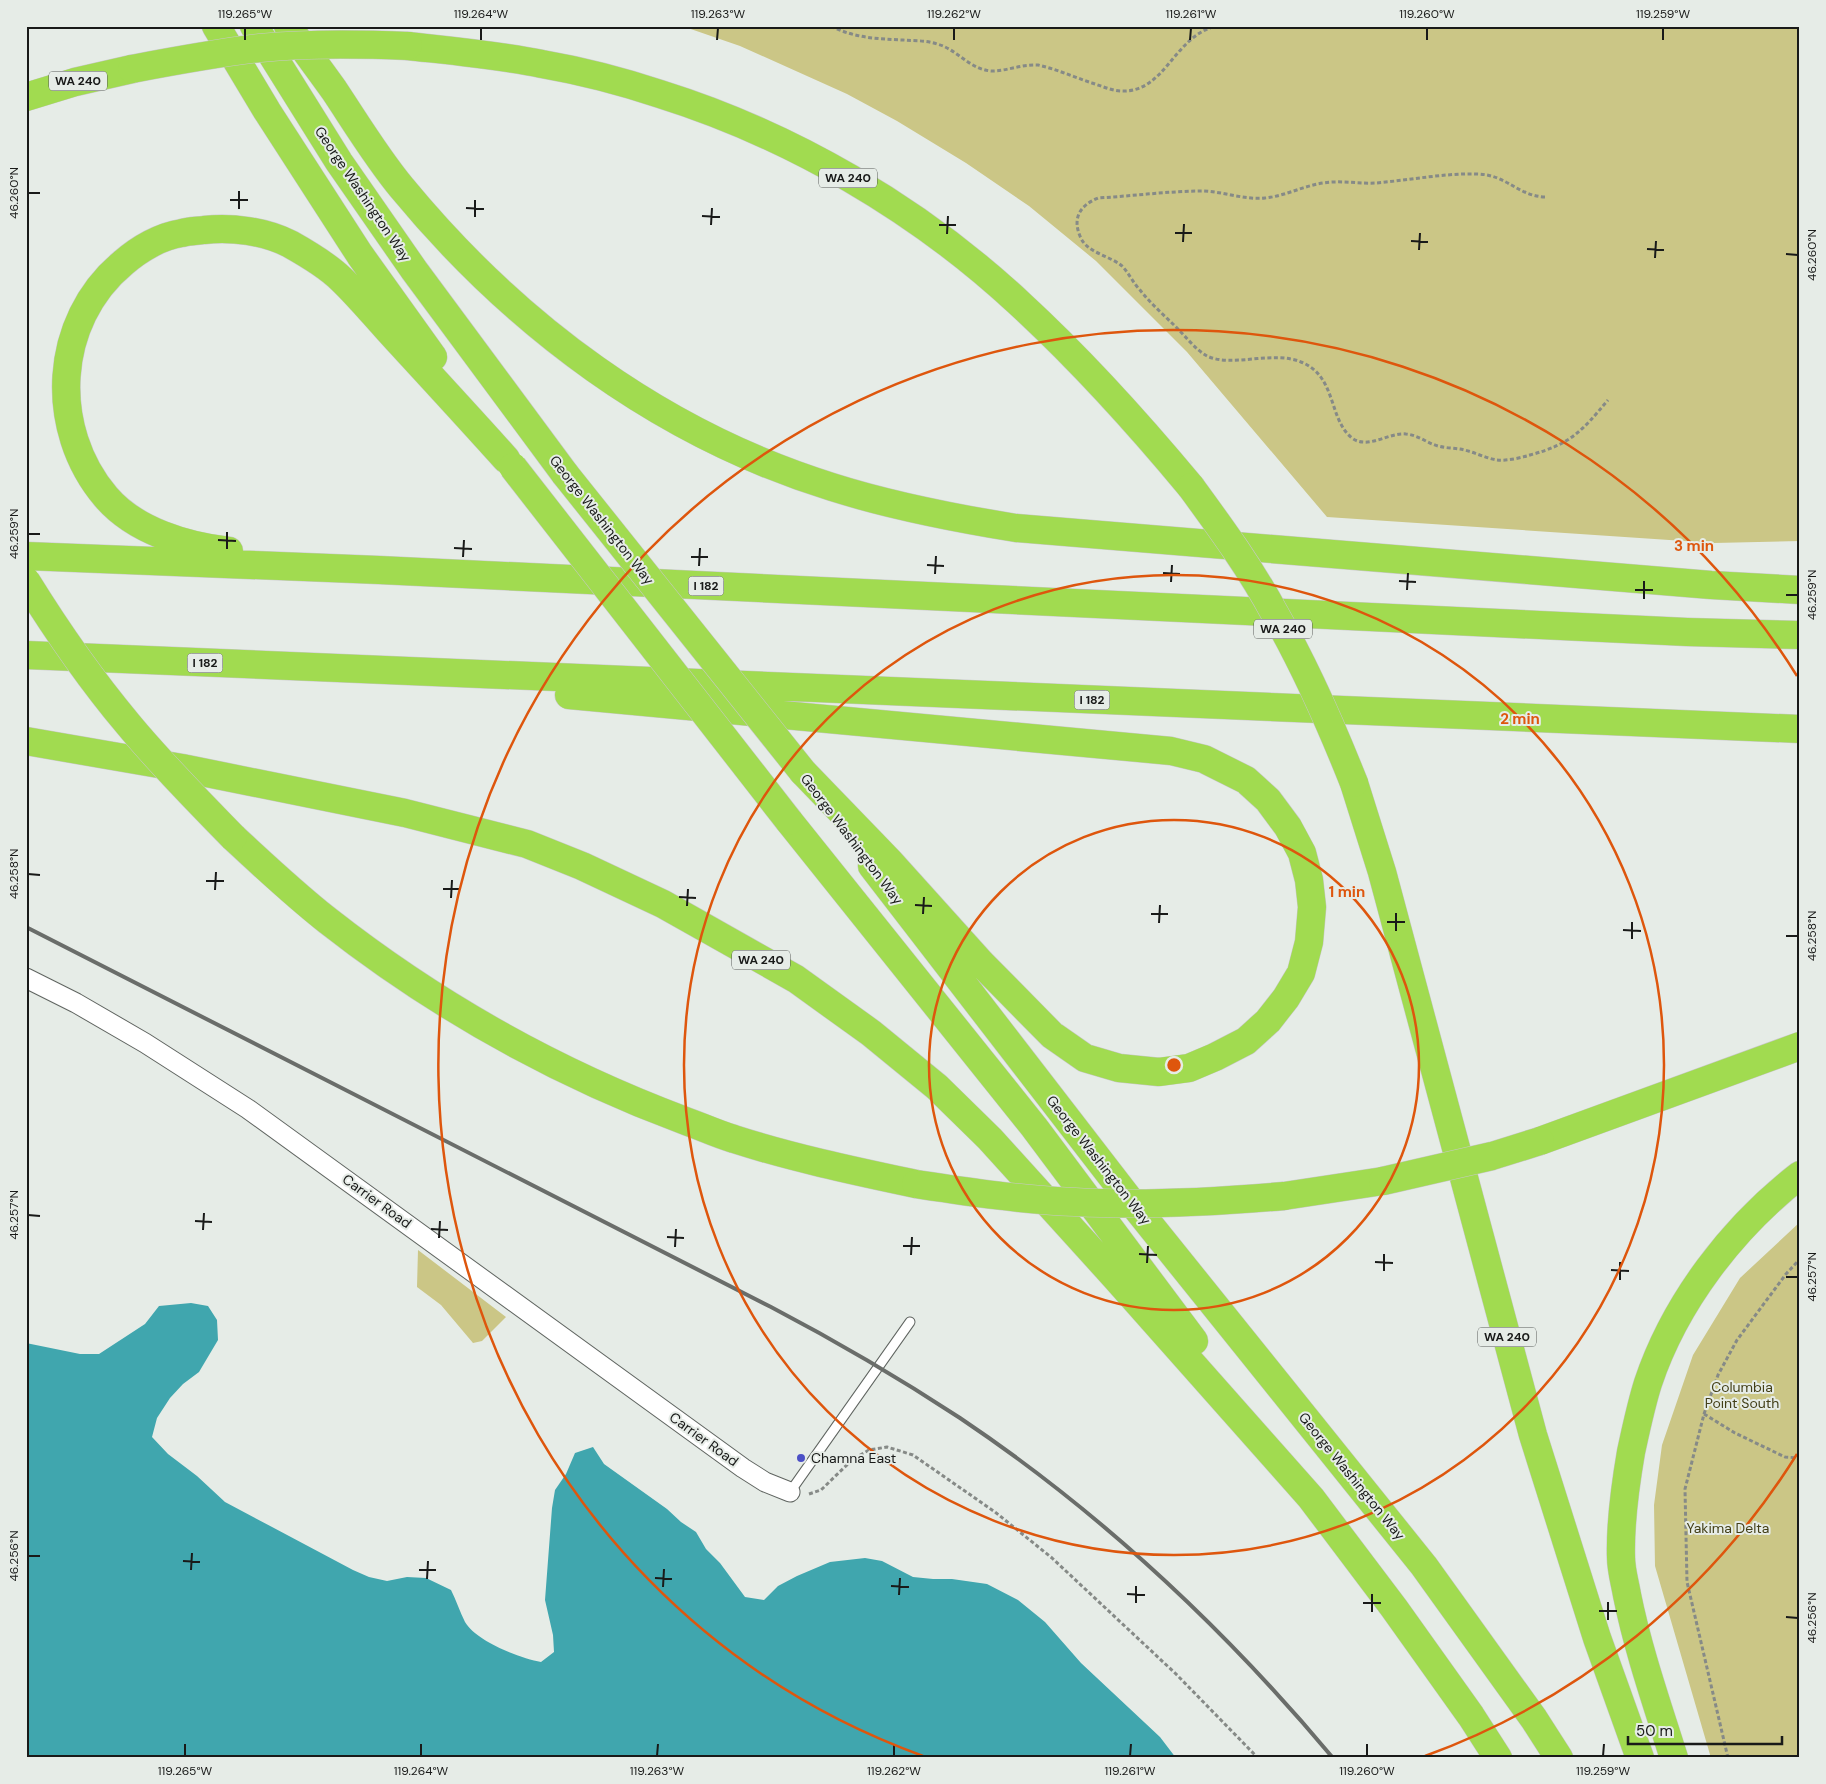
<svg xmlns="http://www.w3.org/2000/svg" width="1826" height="1784" font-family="'DM Sans',sans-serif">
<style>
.green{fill:#cbc686}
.water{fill:#40a6ae}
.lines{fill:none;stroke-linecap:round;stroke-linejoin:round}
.lane-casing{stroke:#606561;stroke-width:11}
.street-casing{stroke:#606561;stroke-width:21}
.highway-casing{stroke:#c8c8c8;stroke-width:29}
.path{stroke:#868a87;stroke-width:3;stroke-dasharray:4 2.5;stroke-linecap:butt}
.lane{stroke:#fff;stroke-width:9}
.street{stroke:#fff;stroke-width:19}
.highway{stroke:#a1db50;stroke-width:28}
.rail{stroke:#6a6d6a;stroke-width:4}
.highway-bridge-casing{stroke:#c8c8c8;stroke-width:29;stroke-linecap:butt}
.highway-bridge{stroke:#a1db50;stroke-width:28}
.ticks{fill:none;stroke:#191a19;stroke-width:2}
.ring{fill:none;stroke:#de560d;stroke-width:2.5}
.poi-dot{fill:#4c50c6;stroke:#e6ece7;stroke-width:2}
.labels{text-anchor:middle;stroke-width:4;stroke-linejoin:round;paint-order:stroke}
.shield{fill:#e6ece7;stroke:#565957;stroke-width:1}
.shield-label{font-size:12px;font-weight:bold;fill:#191a19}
.street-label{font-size:14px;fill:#191a19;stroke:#e6ece7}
.park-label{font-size:14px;fill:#433f17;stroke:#e6ece7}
.poi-label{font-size:14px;fill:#191a19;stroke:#e6ece7;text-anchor:start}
.centre{fill:#de560d;stroke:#e6ece7;stroke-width:2.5}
.ring-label{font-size:15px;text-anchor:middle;font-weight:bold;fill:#de560d;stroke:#e6ece7;stroke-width:4;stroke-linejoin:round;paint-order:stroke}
.neatline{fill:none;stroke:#191a19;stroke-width:2}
.ticks-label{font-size:12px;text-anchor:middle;fill:#191a19}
</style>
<rect width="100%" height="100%" fill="#e6ece7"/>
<!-- green -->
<path class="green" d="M 682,26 L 1800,26 L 1800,541 L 1714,543 L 1327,517 L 1187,352 L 1096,261 L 1029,206 L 966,163 L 897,121 L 847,94 L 740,46 Z
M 1800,1222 L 1800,1758 L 1711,1758 L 1655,1566 L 1654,1505 L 1662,1445 L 1693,1355 L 1740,1278 Z
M 418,1250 L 506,1317 L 482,1341 L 473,1343 L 441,1305 L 417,1287 Z"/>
<!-- water -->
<path class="water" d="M 191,1303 L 208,1306 L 217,1320 L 218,1340 L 199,1372 L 183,1384 L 170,1398 L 157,1418 L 152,1437 L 168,1454 L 197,1476 L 225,1502 L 353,1570 L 369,1577 L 387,1581 L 407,1577 L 426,1578 L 451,1590 C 456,1600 460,1612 465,1622 C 477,1642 520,1658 541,1662 L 554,1652 L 553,1635 L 545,1600 L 552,1508 L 555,1490 L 566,1474 L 575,1453 L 593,1447 L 604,1464 L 667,1509 L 681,1522 L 696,1532 L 706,1549 L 720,1563 L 745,1597 L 764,1600 L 778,1586 L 797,1576 L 830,1562 L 865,1558 L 882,1561 L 913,1577 L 933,1579 L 952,1579 L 987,1584 L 1018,1600 L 1045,1622 L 1081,1663 L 1160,1737 L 1176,1758 L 26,1758 L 26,1343 L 80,1354 L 99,1354 L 145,1324 L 159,1306 Z"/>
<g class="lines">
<!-- lane casing -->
<g class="lane-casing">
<path id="lane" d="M 790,1492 L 910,1322"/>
</g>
<!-- street casing -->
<g class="street-casing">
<path id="street" d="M 26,978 L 76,1003 L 145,1043 L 248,1109 L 743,1468 L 765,1482 L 790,1492"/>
</g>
<!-- highway casing -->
<g class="highway-casing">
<path id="highway" d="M 216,26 L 267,111 L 360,255 L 433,357
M 254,26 L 339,162 L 414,270 L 565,474
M 288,26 C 303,48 319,69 334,90 C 356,123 377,158 402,188 C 515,325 661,434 832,487 C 892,506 954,518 1016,528 L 1711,585 L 1800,590
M 408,46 C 453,51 498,55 542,64 C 582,71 621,81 660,94 C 791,135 918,209 1019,303 C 1081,360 1137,422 1191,487
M 26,97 L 75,82 L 132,69
M 229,551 C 186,546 135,531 106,497 C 48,429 53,321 123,263 C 139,249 161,236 182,233 C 189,231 197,231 204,230 C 232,227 264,231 290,244 C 306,253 329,267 341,279 C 362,299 381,323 401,344 C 436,382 471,420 506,459
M 26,556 L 379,570 L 1687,632 L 1800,635
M 26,655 L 1800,729
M 569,695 L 1171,751 L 1204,759 L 1246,780 L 1268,800 L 1288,827 L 1302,853 L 1309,880 L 1312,907 L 1309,942 L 1301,973 L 1286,998 L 1268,1021 L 1246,1041 L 1215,1057 L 1189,1068 L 1159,1072 L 1119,1068 L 1085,1058 L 1052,1035 L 981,963 L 890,862 L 803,772
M 26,741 L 182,768 L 405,813 L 527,844 L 582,866 L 663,904 L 796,979 L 871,1033 L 937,1087 L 990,1139 L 1116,1278 L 1311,1498 L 1394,1608 L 1471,1716 L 1498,1758
M 1354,783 L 1382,872 L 1533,1435 L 1597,1638 L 1640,1758
M 789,821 L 1034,1127 L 1194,1341
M 233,837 C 263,865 294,894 327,920 C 434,1004 555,1072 683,1120 C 700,1126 717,1134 734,1139 C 793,1158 855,1171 916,1184
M 872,866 L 1129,1199 L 1424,1566 L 1534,1719 L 1559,1758
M 1540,1141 L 1800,1046
M 1284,1196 L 1383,1181
M 1674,1758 C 1657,1704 1638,1650 1627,1595 C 1625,1583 1621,1570 1621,1557 C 1620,1522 1625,1487 1631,1452 C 1636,1429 1641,1405 1648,1383 C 1675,1302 1733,1227 1800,1175"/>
</g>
<!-- path -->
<path class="path" d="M 831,26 C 854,38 878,39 903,40 C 914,41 926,40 937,44 C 957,49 970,70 992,71 C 1007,71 1022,64 1038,65 C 1056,69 1074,77 1092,83 C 1102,86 1112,91 1122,91 C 1166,92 1173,37 1216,26
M 1545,197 C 1518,196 1507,175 1478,174 C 1444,173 1411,180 1376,183 C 1359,184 1341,180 1323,183 C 1303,186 1285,196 1265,198 C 1244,200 1225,192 1204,191 C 1169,191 1133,196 1098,198 C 1081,205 1072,217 1080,236 C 1086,253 1109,255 1122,266 C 1129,273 1133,283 1140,290 C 1151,304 1165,316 1177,328 C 1186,337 1196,350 1207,356 C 1232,368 1273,350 1301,362 C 1337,376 1328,419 1352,438 C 1368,450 1389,432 1406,434 C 1418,435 1427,443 1438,446 C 1445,448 1453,448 1460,449 C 1472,451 1485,458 1497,460 C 1507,461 1520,458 1530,455 C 1571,444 1582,431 1608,400
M 1704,1414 L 1735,1433 L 1785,1457 L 1800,1458
M 809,1494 L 821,1490 L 852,1460 L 869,1450 L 887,1447 L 913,1455 L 995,1512 L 1052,1558 L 1176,1674 L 1258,1758
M 1728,1758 L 1687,1582 L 1685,1489 L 1704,1414 L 1718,1375 L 1737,1340 L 1786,1274 L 1800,1259"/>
<!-- lane -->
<use href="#lane" class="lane"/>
<!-- street -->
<use href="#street" class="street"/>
<!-- highway -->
<use href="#highway" class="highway"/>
<!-- rail -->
<path class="rail" d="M 26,927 L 771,1307 C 836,1341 899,1378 960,1418 C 1100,1512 1224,1628 1333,1758"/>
<!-- highway-bridge casing -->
<g class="highway-bridge-casing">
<path id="highway-bridge" d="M 132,69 C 174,61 217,53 260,48 C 309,43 359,44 408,46
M 513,467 L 789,821
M 565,474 L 803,772
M 1191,487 C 1221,528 1251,569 1275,614 C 1306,668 1331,725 1354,783
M 26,581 C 57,631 91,680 128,724 C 161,764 197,800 233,837
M 1383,1181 L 1492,1156 L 1540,1141
M 916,1184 C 969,1192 1021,1200 1075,1202 C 1145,1206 1214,1202 1284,1196"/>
</g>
<!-- highway-bridge -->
<use href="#highway-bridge" class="highway-bridge"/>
</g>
<!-- ticks -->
<path class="ticks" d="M 245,40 L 245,28M 481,40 L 481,28M 717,40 L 718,28M 954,40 L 954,28M 1190,40 L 1191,28M 1427,40 L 1427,28M 1663,40 L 1663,28M 28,193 L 40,193M 230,200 L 248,200M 466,208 L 484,209M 239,209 L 239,191M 702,216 L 720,217M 475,217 L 475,200M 711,225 L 712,208M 939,225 L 956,225M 1175,233 L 1192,233M 947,234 L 948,216M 1411,241 L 1428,242M 1183,242 L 1184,224M 1647,249 L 1664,250M 1419,250 L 1420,233M 1786,254 L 1798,255M 1655,258 L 1656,241M 28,534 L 40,534M 218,540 L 236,541M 454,548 L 472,549M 227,549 L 227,532M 463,557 L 464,540M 691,557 L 708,557M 927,565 L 944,566M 699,566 L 700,548M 1163,573 L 1180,574M 935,574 L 936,556M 1399,581 L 1416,582M 1171,582 L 1172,565M 1407,590 L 1408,573M 1635,590 L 1653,590M 1786,595 L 1798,595M 1644,599 L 1644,581M 28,874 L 40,875M 206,881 L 224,881M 443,889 L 460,889M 215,890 L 216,872M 679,897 L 696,898M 451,898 L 452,880M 915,905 L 932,906M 687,906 L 688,889M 923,914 L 924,897M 1151,914 L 1168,914M 1387,922 L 1405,922M 1159,923 L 1160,905M 1623,930 L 1641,931M 1396,931 L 1396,913M 1786,936 L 1798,936M 1632,939 L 1632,922M 28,1215 L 40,1216M 195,1221 L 212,1222M 431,1229 L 448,1230M 203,1230 L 204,1213M 667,1237 L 684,1238M 439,1238 L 440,1221M 903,1246 L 920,1246M 675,1247 L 676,1229M 1139,1254 L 1157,1255M 911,1255 L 912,1237M 1375,1262 L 1393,1263M 1147,1263 L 1148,1246M 1611,1270 L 1629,1271M 1384,1271 L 1384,1254M 1786,1277 L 1798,1277M 1620,1280 L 1620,1262M 28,1556 L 40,1556M 183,1561 L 200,1562M 191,1570 L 192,1553M 419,1570 L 436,1570M 655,1578 L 672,1579M 427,1579 L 428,1561M 891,1586 L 909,1587M 663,1587 L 664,1569M 1127,1594 L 1145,1595M 899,1595 L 900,1578M 1136,1603 L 1136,1586M 1363,1603 L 1381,1603M 1599,1611 L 1617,1611M 1372,1612 L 1372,1594M 1786,1617 L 1798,1618M 1608,1620 L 1608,1602M 185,1756 L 185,1744M 421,1756 L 421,1744M 657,1756 L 658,1744M 894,1756 L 894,1744M 1130,1756 L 1131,1744M 1367,1756 L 1367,1744M 1603,1756 L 1604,1744"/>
<!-- distance rings -->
<g class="ring">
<circle cx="1174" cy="1065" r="245"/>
<circle cx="1174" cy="1065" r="490"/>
<path d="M1797 1454A735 735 0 0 1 1425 1756M923 1756A735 735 0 1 1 1797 676"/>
</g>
<!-- markers -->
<circle class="poi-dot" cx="801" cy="1458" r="5"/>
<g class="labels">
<!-- shield labels -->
<g class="shield">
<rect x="49" y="71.5" width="58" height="19" rx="4"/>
<rect x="819" y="168.5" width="58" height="19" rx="4"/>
<rect x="688.5" y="576.5" width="35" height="19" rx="4"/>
<rect x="1254" y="619.5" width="58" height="19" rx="4"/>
<rect x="187.5" y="653.5" width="35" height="19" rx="4"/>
<rect x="1074.5" y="690.5" width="35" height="19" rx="4"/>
<rect x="732" y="950.5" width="58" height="19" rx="4"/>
<rect x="1478" y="1327.5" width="58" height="19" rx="4"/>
</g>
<g class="shield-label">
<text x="78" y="85">WA 240</text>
<text x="848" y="182">WA 240</text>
<text x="706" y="590">I 182</text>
<text x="1283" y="633">WA 240</text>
<text x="205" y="667">I 182</text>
<text x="1092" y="704">I 182</text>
<text x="761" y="964">WA 240</text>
<text x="1507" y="1341">WA 240</text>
</g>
<!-- street labels -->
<g class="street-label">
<text transform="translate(363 194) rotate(56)" y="5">George Washington Way</text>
<text transform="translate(602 520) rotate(52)" y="5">George Washington Way</text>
<text transform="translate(852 839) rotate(53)" y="5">George Washington Way</text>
<text transform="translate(1099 1160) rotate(52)" y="5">George Washington Way</text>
<text transform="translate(377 1201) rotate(36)" y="5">Carrier Road</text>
<text transform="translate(704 1439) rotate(36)" y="5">Carrier Road</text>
<text transform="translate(1352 1476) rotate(51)" y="5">George Washington Way</text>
</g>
<!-- park labels -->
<g class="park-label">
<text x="1742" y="1392">Columbia<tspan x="1742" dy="16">Point South</tspan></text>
<text x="1728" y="1533">Yakima Delta</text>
</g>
<!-- poi labels -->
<g class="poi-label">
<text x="811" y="1463">Chamna East</text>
</g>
</g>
<circle cx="1174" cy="1065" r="8" class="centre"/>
<g class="ring-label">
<text x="1694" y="551">3 min</text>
<text x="1520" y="724">2 min</text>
<text x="1347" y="897">1 min</text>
</g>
<!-- border -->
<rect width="1826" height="1784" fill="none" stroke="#e6ece7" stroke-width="55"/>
<!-- scale -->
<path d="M1628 1736v8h154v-8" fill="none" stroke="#191a19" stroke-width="2.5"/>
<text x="1636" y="1736" font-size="15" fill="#191a19" stroke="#e6ece7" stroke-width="4" paint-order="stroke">50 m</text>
<rect x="28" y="28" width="1770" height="1728" class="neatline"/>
<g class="ticks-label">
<text x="245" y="18">119.265°W</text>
<text x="481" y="18">119.264°W</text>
<text x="718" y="18">119.263°W</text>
<text x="954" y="18">119.262°W</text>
<text x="1191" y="18">119.261°W</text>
<text x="1427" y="18">119.260°W</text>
<text x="1663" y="18">119.259°W</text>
<text transform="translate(14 193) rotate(-90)" y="4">46.260°N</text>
<text transform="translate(1812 255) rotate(-90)" y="4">46.260°N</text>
<text transform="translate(14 534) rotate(-90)" y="4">46.259°N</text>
<text transform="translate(1812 595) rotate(-90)" y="4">46.259°N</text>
<text transform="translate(14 874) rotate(-90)" y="4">46.258°N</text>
<text transform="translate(1812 936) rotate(-90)" y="4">46.258°N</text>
<text transform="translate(14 1215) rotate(-90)" y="4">46.257°N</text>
<text transform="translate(1812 1277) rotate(-90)" y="4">46.257°N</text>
<text transform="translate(14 1556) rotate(-90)" y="4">46.256°N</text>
<text transform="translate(1812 1618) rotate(-90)" y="4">46.256°N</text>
<text x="185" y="1775">119.265°W</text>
<text x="421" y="1775">119.264°W</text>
<text x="657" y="1775">119.263°W</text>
<text x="894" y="1775">119.262°W</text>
<text x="1130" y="1775">119.261°W</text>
<text x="1367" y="1775">119.260°W</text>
<text x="1603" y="1775">119.259°W</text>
</g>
</svg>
